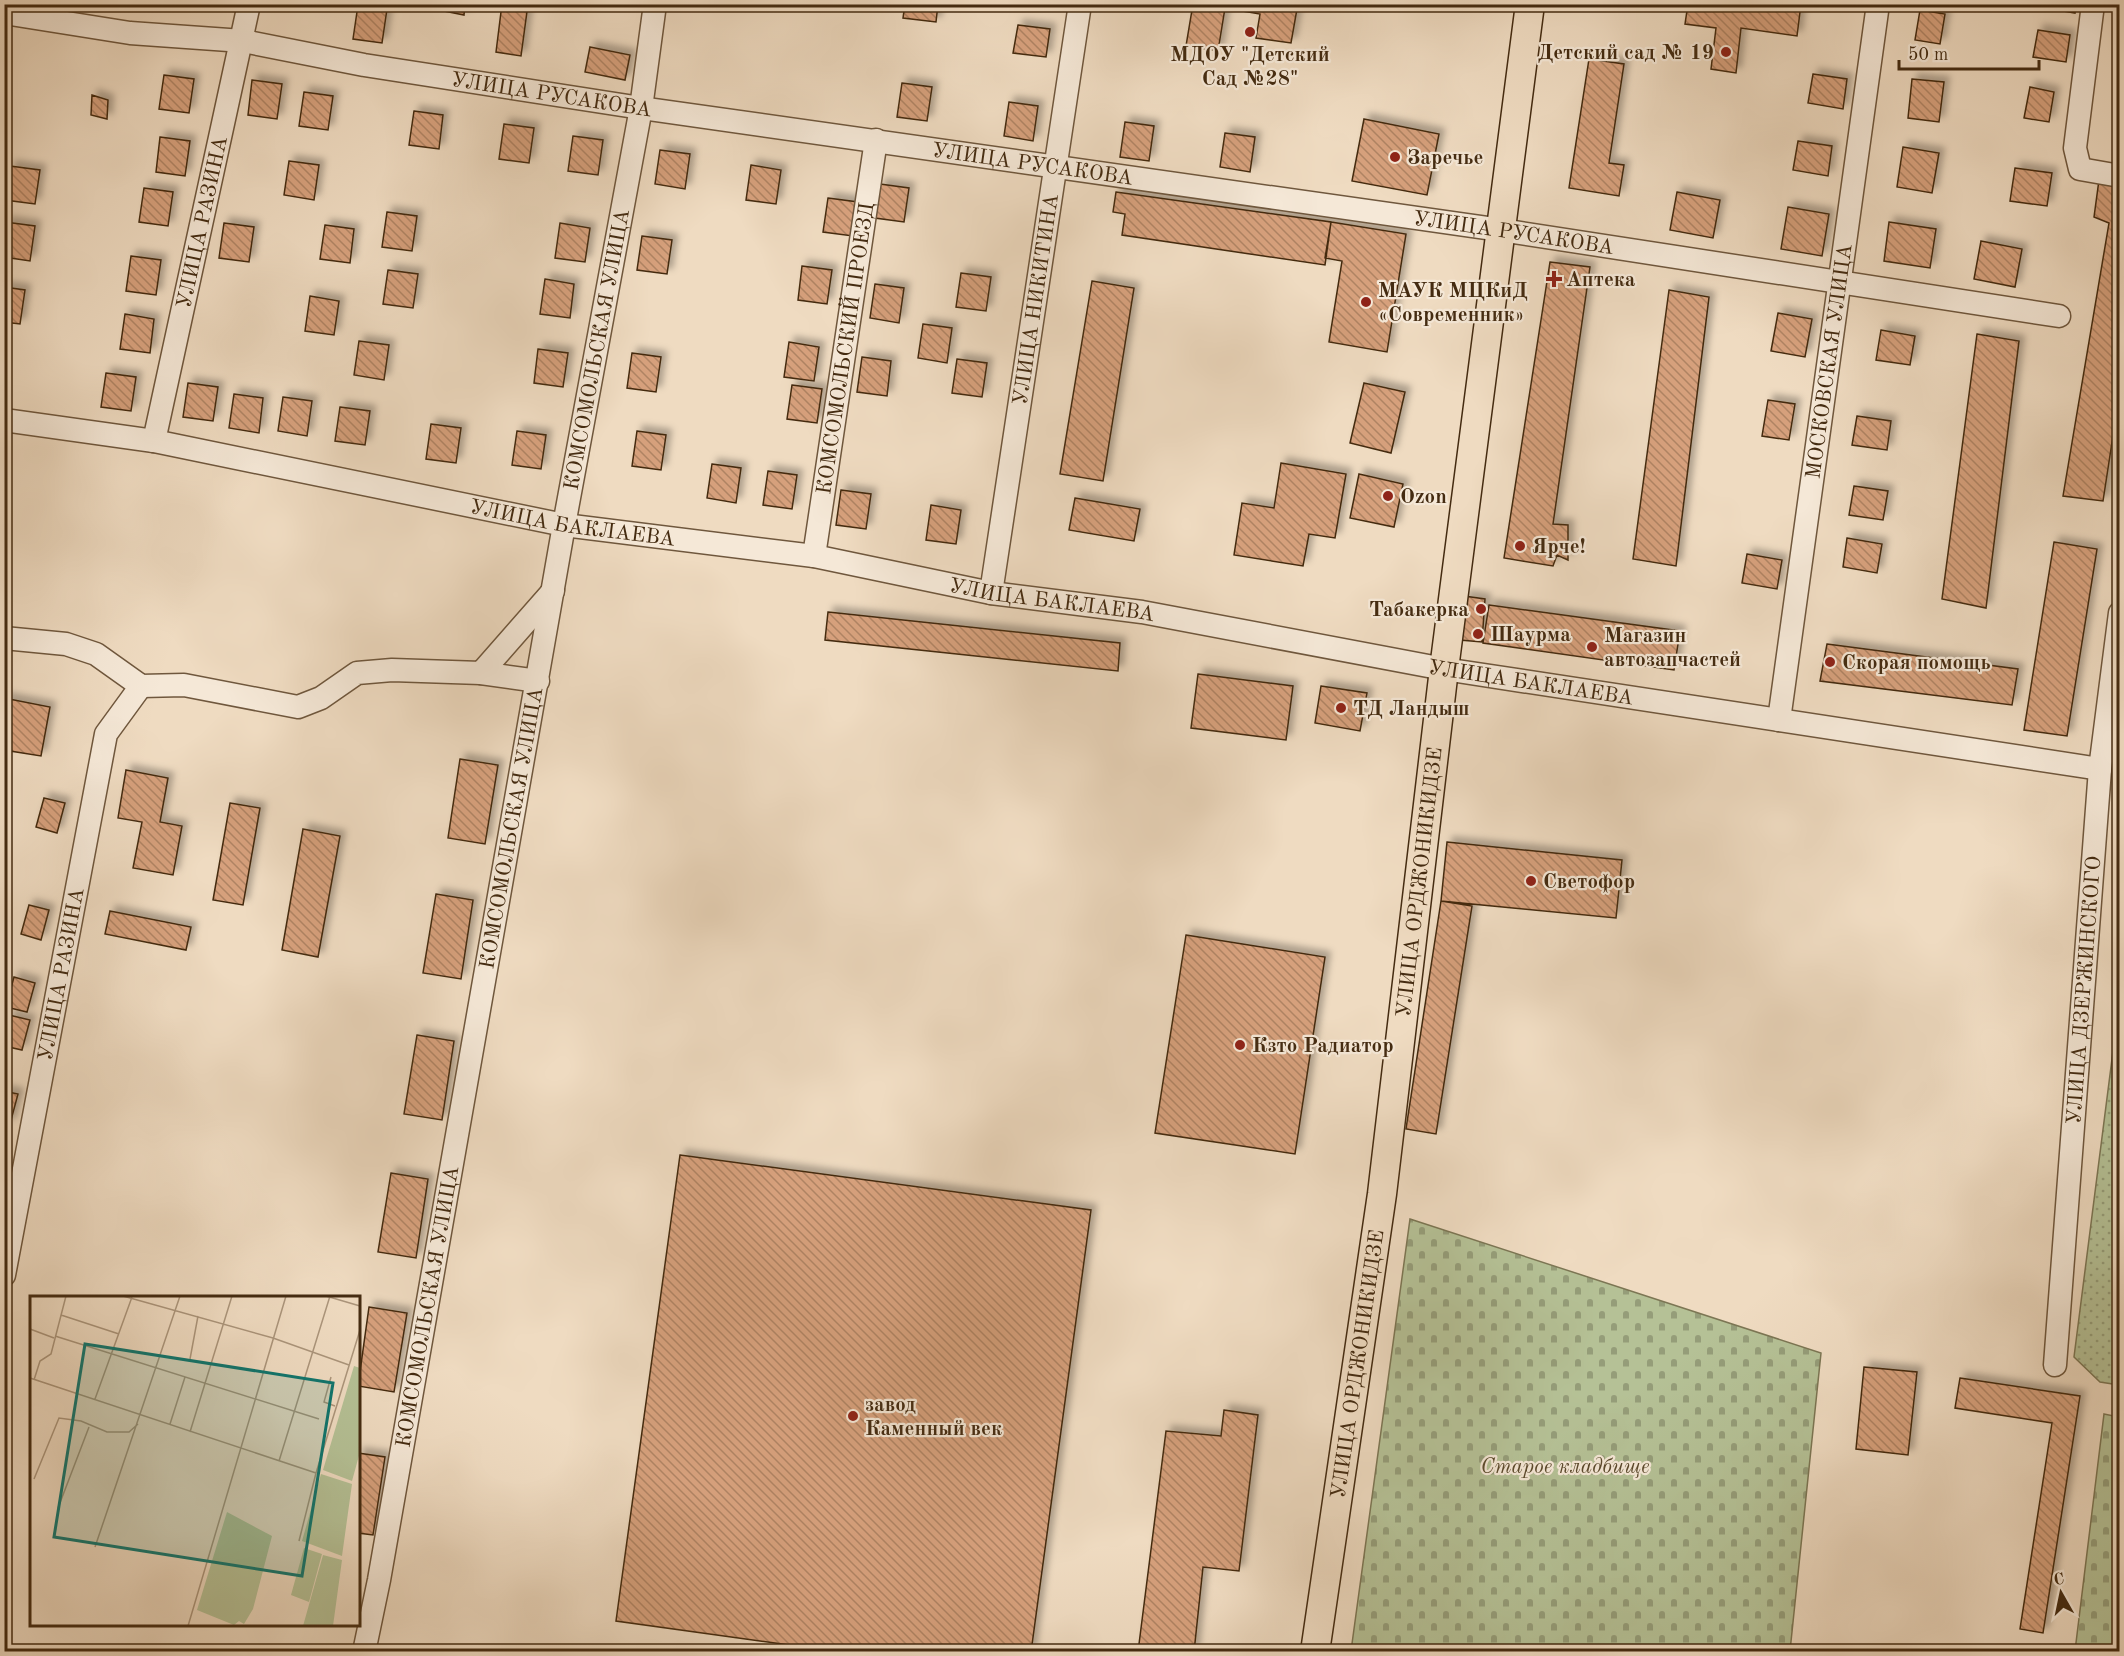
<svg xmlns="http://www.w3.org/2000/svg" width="2124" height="1656" font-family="'Old Standard TT',serif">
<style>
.cemetery{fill:url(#cemetery-stones);stroke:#7c7654;stroke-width:1.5}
.park{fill:url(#park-dots);stroke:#7c7654;stroke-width:1.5}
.building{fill:url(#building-back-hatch);stroke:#442b11;stroke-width:1.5;filter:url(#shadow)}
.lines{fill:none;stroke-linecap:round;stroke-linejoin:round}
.minor-casing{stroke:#6f573d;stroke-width:25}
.major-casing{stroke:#442b11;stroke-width:31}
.minor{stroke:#f5e8d7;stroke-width:22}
.major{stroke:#efdbc1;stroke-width:28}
.poi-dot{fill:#8f2418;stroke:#f5e8d7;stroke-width:2}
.labels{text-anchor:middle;stroke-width:4.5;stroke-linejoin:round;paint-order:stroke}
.poi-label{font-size:21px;font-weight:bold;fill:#442b11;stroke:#f5e8d7;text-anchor:start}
.street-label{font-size:21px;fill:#442b11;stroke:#f5e8d7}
.park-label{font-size:21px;font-style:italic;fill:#5b492c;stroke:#f5e8d7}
.inset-road{fill:none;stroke:#ab957b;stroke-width:1.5}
.view{fill:#0f766e;fill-opacity:0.15;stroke:#0f766e;stroke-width:3}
.inset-edge{fill:none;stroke:#442b11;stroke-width:3}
</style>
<defs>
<pattern id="cemetery-stones" width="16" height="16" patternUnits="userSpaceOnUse" patternTransform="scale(1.5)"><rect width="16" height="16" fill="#b5c196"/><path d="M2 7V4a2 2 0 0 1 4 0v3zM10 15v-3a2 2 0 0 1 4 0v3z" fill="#959d79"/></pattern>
<pattern id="park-dots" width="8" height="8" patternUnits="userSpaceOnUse" patternTransform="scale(1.5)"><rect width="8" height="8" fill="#b5c196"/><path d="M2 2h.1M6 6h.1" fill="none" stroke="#959d79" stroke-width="1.8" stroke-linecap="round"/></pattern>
<pattern id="building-back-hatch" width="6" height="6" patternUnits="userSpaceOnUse" patternTransform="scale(1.5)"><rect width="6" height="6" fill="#d6a07b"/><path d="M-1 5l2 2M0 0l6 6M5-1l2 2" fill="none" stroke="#af8363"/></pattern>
<filter id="shadow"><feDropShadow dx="5.5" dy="-5.5" stdDeviation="3" flood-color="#0004"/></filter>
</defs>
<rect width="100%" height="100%" fill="#efdbc1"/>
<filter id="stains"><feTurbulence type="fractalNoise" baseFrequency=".00333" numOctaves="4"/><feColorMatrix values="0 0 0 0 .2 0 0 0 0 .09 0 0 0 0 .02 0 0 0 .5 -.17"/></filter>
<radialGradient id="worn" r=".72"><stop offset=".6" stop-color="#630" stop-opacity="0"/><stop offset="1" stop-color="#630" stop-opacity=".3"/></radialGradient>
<!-- cemetery -->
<path class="cemetery" d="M 1410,1219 L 1821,1353 L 1790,1651 L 1351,1651 Z
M 2104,1414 L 2119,1417 L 2119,1651 L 2075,1651 Z"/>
<!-- park -->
<path class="park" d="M 2119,1004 L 2120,1385 L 2119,1385 L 2100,1382 L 2074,1357 Z"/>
<!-- building -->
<path class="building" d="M 425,4 L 465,4 L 464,15 L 424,7 Z
M 502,4 L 528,4 L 521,56 L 496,52 Z
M 905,4 L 938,4 L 936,22 L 903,18 Z
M 1193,4 L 1280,4 L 1297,9 L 1291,43 L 1256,38 L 1260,14 L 1225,8 L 1218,51 L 1186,46 Z
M 1688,4 L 1801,4 L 1797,36 L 1741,28 L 1736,73 L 1711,69 L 1716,28 L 1685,24 Z
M 2042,4 L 2076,4 L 2075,13 L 2042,7 Z
M 358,5 L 387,9 L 382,43 L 353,39 Z
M 1920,10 L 1945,14 L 1940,44 L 1915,40 Z
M 1018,25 L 1050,29 L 1046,57 L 1013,53 Z
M 2038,30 L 2070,35 L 2066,62 L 2033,57 Z
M 590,47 L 630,55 L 625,80 L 585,72 Z
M 1589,59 L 1624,64 L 1609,163 L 1624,165 L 1619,196 L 1569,188 Z
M 1813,74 L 1847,79 L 1843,109 L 1808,103 Z
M 164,75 L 194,79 L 189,113 L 159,109 Z
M 1912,79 L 1944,82 L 1939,122 L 1908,118 Z
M 252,80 L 282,84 L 277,119 L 248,115 Z
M 902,83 L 932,87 L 927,121 L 897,117 Z
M 2030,87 L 2054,92 L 2049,122 L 2024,118 Z
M 304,92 L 333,96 L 328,130 L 299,126 Z
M 92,95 L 108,100 L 107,119 L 91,115 Z
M 1009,102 L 1038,106 L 1033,141 L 1004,136 Z
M 414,111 L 443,115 L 439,149 L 409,145 Z
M 1364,119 L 1439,134 L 1427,195 L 1352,181 Z
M 1125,122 L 1154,126 L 1149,161 L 1120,157 Z
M 504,124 L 534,128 L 529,163 L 499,159 Z
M 1225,133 L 1255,137 L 1250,172 L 1220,167 Z
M 573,136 L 603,140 L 598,175 L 568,171 Z
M 160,137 L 190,141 L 185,176 L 156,172 Z
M 1798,141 L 1832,146 L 1828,176 L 1793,170 Z
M 1903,147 L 1939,153 L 1932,193 L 1897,187 Z
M 660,150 L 690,154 L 685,189 L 655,184 Z
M 289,161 L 319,165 L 314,200 L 284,195 Z
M 751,165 L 781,170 L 776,204 L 746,200 Z
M 10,166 L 40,170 L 35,204 L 5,200 Z
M 2015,168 L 2052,173 L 2047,206 L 2010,201 Z
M 2099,180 L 2120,184 L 2120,390 L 2103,501 L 2063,496 L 2109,223 L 2094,217 Z
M 880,184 L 909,188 L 904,222 L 875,218 Z
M 144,188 L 173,192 L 168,226 L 139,222 Z
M 1116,192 L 1331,222 L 1325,265 L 1122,235 L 1125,214 L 1113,212 Z
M 1677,192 L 1720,200 L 1713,238 L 1670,230 Z
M 828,198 L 858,202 L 853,236 L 823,232 Z
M 1788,207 L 1829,214 L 1822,256 L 1781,249 Z
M 387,212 L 417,216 L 412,251 L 382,247 Z
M 5,222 L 35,226 L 30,261 L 4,257 Z
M 1331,222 L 1406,234 L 1387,352 L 1329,342 L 1342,261 L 1325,258 Z
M 1889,222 L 1936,229 L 1930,268 L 1884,261 Z
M 224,223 L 254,227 L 249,262 L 219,258 Z
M 560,223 L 590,228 L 585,262 L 555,258 Z
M 325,225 L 354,229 L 350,263 L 320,259 Z
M 642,236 L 672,240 L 667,274 L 637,270 Z
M 1981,241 L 2022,249 L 2015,287 L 1974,279 Z
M 131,256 L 161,260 L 156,295 L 126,291 Z
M 1550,262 L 1590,267 L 1553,524 L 1568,525 L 1568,560 L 1557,555 L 1553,566 L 1504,558 Z
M 802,266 L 832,270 L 827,304 L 798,300 Z
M 388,270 L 418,274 L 413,308 L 383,304 Z
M 961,273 L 991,277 L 986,311 L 956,307 Z
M 545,279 L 574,284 L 570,318 L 540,314 Z
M 1092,281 L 1134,288 L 1103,481 L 1060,474 Z
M 875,284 L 904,288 L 899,323 L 870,318 Z
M 4,287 L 25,290 L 20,324 L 4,322 Z
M 1669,290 L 1709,297 L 1676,566 L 1633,559 Z
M 310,296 L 339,301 L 334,335 L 305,331 Z
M 1778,313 L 1812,319 L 1805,357 L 1771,351 Z
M 125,314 L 154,319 L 150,353 L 120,349 Z
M 923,324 L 952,328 L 947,363 L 918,358 Z
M 1881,330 L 1915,336 L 1910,365 L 1876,360 Z
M 1977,334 L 2019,341 L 1986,608 L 1942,599 Z
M 359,341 L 389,345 L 384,380 L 354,375 Z
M 789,342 L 819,347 L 814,381 L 784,377 Z
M 538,349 L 568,353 L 563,387 L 534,383 Z
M 632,353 L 661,357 L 656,392 L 627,388 Z
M 862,357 L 891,361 L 887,396 L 857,392 Z
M 957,359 L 987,363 L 982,397 L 952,393 Z
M 106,373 L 136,377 L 131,411 L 101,407 Z
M 188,383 L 218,387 L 213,421 L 183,417 Z
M 1364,383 L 1405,392 L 1391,453 L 1350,443 Z
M 792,385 L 822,389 L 817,423 L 787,419 Z
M 234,394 L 263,398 L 259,433 L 229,428 Z
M 283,397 L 312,401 L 307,436 L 278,431 Z
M 1768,400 L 1795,404 L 1789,440 L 1762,436 Z
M 340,407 L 370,411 L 365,445 L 335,441 Z
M 1857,416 L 1891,421 L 1887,450 L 1852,445 Z
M 431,424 L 461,428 L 456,463 L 426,459 Z
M 517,431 L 546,435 L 541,469 L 512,465 Z
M 637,431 L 666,435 L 661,470 L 632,466 Z
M 1281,463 L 1346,474 L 1335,538 L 1309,534 L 1303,566 L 1234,555 L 1242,503 L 1274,508 Z
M 712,464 L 741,468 L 736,503 L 707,498 Z
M 768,471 L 797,475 L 792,509 L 763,505 Z
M 1359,474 L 1403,484 L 1394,527 L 1350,518 Z
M 1854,486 L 1888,491 L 1883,520 L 1849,515 Z
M 841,490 L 871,494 L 866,529 L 836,525 Z
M 1075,498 L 1140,509 L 1134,541 L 1069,530 Z
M 931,505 L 961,510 L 956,544 L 926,540 Z
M 1847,538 L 1882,544 L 1877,573 L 1843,567 Z
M 2054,542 L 2097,549 L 2067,736 L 2024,730 Z
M 1747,554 L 1782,560 L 1777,589 L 1742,583 Z
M 1464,596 L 1485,599 L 1482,642 L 1460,640 Z
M 1489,605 L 1680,631 L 1674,670 L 1483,643 Z
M 828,612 L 1120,643 L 1118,671 L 825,640 Z
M 1827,644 L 2018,669 L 2012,705 L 1820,681 Z
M 1198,674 L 1293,686 L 1286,740 L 1191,728 Z
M 1321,686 L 1367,693 L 1360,731 L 1315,723 Z
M 4,698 L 50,707 L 41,756 L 4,750 Z
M 460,759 L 498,765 L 485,844 L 448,838 Z
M 126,770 L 168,778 L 160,822 L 182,826 L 173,875 L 133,868 L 142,822 L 118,818 Z
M 44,798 L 65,803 L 57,833 L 36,827 Z
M 230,803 L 260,808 L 243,905 L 213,900 Z
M 303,829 L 340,836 L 318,957 L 282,950 Z
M 1447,842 L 1622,860 L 1616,918 L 1441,901 Z
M 436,894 L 473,900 L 461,979 L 423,973 Z
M 1441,901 L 1472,906 L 1436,1134 L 1406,1129 Z
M 29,905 L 49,910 L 41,940 L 21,934 Z
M 110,911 L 191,927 L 186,950 L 105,934 Z
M 1186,935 L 1325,957 L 1295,1154 L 1155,1133 Z
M 14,977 L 35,983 L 27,1012 L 6,1007 Z
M 9,1015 L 30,1020 L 22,1050 L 4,1046 Z
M 417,1035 L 454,1041 L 442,1120 L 404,1114 Z
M 4,1091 L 18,1094 L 10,1124 L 4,1123 Z
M 680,1155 L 1091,1210 L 1031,1652 L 840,1652 L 616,1621 Z
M 391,1173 L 428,1179 L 416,1258 L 378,1252 Z
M 369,1307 L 407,1313 L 394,1392 L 358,1386 Z
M 1864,1367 L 1917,1372 L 1908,1455 L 1856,1449 Z
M 1960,1378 L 2080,1396 L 2043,1633 L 2020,1629 L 2052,1423 L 1955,1408 Z
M 1224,1410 L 1258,1415 L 1239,1571 L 1203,1567 L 1194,1652 L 1138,1652 L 1166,1431 L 1221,1436 Z
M 358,1453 L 385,1457 L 373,1535 L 358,1533 Z"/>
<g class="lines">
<!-- minor casing -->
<g class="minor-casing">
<g id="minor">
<path d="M 2093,4 L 2075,148 L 2080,169 L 2120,176"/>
<path id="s1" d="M 4,13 L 130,33 L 243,41 L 364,65 L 641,108 L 1501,230 L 2059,316"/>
<path id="s2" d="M 4,420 L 154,441 L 564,525 L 814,556 L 991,593 L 1142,612 L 1444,669 L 2100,769"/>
<path id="s3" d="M 154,441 L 249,4"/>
<path id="s4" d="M 814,556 L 876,140"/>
<path id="s5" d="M 991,593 L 1080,4"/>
<path d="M 4,638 L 66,644 L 96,654 L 141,686 L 184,685 L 298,707 L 321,698 L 357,673 L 392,670 L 481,673 L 553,591"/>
<path d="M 481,673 L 538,681"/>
<path id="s6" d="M 1779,720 L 1878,4"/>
<path id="s7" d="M 4,1275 L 106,734 L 141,686"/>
<path id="s8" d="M 2055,1365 L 2100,769 L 2120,613"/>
<path id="s9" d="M 364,1652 L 379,1580 L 564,525 L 641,108 L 655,4"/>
</g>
</g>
<!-- major casing -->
<g class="major-casing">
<g id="major">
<path id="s10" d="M 1315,1652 L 1382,1194 L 1444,669 L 1530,4"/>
</g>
</g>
<!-- minor -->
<use href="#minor" class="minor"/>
<!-- major -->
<use href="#major" class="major"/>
</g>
<!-- markers -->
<g class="poi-dot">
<circle cx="1250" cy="32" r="6"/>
<circle cx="1726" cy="52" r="6"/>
<circle cx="1395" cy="157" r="6"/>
<path d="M1551 270h6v6h6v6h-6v6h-6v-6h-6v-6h6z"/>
<circle cx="1366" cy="302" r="6"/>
<circle cx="1388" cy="496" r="6"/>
<circle cx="1520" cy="546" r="6"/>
<circle cx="1481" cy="609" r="6"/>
<circle cx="1478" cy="634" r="6"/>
<circle cx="1592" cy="647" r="6"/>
<circle cx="1830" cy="662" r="6"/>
<circle cx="1341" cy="708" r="6"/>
<circle cx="1531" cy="881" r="6"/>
<circle cx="1240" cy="1045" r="6"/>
<circle cx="853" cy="1416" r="6"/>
</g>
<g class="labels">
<!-- poi labels -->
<g class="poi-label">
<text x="1714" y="59" text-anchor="end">Детский сад № 19</text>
<text x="1250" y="61" text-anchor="middle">МДОУ "Детский<tspan x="1250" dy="24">Сад №28"</tspan></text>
<text x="1407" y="164">Заречье</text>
<text x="1566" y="286">Аптека</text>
<text x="1378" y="297">МАУК МЦКиД<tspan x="1378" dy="24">«Современник»</tspan></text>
<text x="1400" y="503">Ozon</text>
<text x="1532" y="553">Ярче!</text>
<text x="1469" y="616" text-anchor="end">Табакерка</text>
<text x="1490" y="641">Шаурма</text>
<text x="1604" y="642">Магазин<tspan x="1604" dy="24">автозапчастей</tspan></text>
<text x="1842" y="669">Скорая помощь</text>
<text x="1353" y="715">ТД Ландыш</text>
<text x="1543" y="888">Светофор</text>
<text x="1252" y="1052">Кзто Радиатор</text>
<text x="865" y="1411">завод<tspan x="865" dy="24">Каменный век</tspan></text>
</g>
<!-- street labels -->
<g class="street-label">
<text dy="7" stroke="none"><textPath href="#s1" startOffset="554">УЛИЦА РУСАКОВА</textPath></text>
<text dy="7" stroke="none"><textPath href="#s1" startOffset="1040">УЛИЦА РУСАКОВА</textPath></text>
<text dy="7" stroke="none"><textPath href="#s3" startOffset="224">УЛИЦА РАЗИНА</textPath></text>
<text dy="7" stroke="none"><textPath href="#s1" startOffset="1526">УЛИЦА РУСАКОВА</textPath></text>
<text dy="7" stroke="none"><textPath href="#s5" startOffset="297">УЛИЦА НИКИТИНА</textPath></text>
<text dy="7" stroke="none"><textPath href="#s4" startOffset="210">КОМСОМОЛЬСКИЙ ПРОЕЗД</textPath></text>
<text dy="7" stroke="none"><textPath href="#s9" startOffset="1323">КОМСОМОЛЬСКАЯ УЛИЦА</textPath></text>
<text dy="7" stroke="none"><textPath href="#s6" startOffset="362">МОСКОВСКАЯ УЛИЦА</textPath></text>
<text dy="7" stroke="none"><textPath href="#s2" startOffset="578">УЛИЦА БАКЛАЕВА</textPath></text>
<text dy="7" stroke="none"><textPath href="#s2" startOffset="1064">УЛИЦА БАКЛАЕВА</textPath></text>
<text dy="7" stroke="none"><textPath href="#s2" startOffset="1550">УЛИЦА БАКЛАЕВА</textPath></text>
<text dy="7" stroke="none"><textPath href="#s9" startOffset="837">КОМСОМОЛЬСКАЯ УЛИЦА</textPath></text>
<text dy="7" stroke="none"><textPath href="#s10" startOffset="777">УЛИЦА ОРДЖОНИКИДЗЕ</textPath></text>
<text dy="7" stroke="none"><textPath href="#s7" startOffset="306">УЛИЦА РАЗИНА</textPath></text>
<text dy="7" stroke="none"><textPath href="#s8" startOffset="376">УЛИЦА ДЗЕРЖИНСКОГО</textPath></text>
<text dy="7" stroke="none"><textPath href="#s9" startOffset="351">КОМСОМОЛЬСКАЯ УЛИЦА</textPath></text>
<text dy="7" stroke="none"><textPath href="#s10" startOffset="291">УЛИЦА ОРДЖОНИКИДЗЕ</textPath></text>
</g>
<!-- park labels -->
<g class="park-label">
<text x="1565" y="1473">Старое кладбище</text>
</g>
</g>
<!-- overview -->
<g transform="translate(30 1296)">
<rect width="330" height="330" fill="#efdbc1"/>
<path d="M 197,216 L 242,240 L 223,313 L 214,328 L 209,325 L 204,329 L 167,314 ZM 274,252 L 292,258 L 279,306 L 261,299 Z" fill="#b5c196"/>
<path d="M 324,70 L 330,72 L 330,156 L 322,185 L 293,174 ZM 291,178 L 322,188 L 312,260 L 272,245 ZM 293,259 L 312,264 L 303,330 L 273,330 Z" fill="#b5c196"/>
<path class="inset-road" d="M 93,0 L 243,42 L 319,69M 296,0 L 330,10M 31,19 L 89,38M 0,33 L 24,42M 25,40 L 289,123M 160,63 L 168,20M 301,81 L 294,106 L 305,110M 0,82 L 286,177M 4,84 L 10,65 L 21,58 L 36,0M 65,103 L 102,1M 140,128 L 155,81M 160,136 L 202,0M 249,165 L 300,0M 4,183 L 29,122 L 51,125 L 77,136 L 99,136 L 108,128M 28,212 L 59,131M 269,245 L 286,177 L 330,34M 65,251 L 150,0M 158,330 L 256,0"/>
<path class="view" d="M 55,48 L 303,87 L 272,280 L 24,241 Z"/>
<rect width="330" height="330" class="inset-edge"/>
</g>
<!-- margin -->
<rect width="2124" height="1656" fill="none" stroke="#efdbc1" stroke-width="24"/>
<rect x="6" y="6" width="2112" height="1644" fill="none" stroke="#442b11" stroke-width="3"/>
<rect x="12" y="12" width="2100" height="1632" fill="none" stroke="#442b11" stroke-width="1.5"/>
<!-- north arrow -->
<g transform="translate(2061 1593) rotate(351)" stroke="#f5e8d7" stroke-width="4.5" paint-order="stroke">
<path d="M0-4.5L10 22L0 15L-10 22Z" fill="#442b11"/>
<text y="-9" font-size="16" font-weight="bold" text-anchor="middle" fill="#442b11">С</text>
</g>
<!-- scale -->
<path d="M1899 60v9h140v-9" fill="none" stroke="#442b11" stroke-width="3"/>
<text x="1908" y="60" font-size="18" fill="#442b11" stroke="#f5e8d7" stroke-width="4.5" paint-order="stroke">50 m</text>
<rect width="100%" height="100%" filter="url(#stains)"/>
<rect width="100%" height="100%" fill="url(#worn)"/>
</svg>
